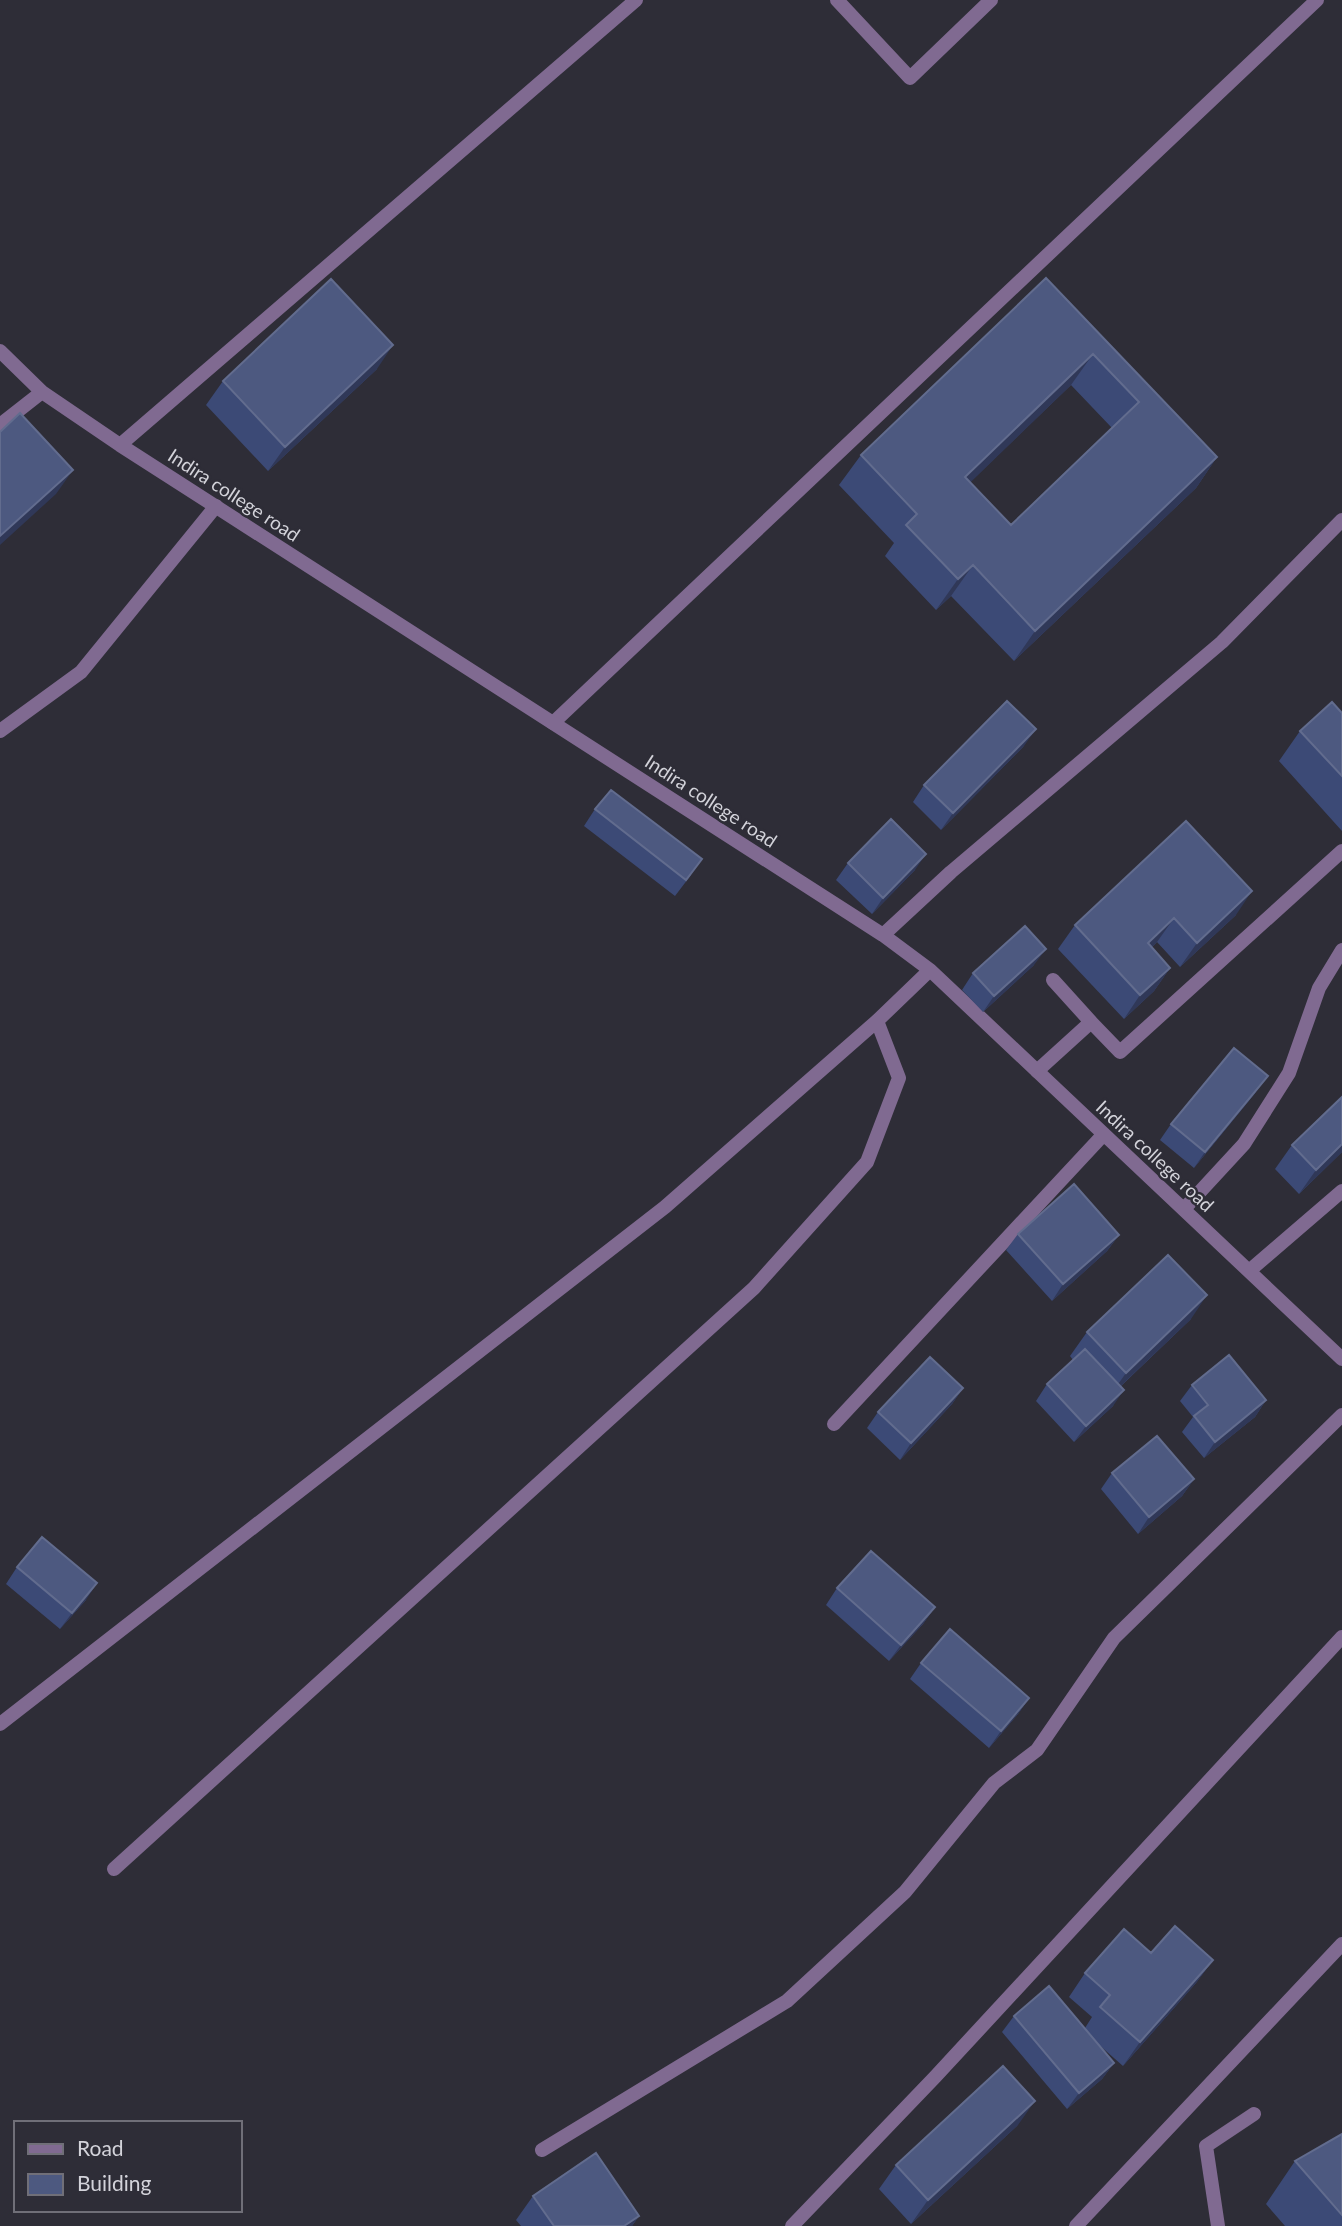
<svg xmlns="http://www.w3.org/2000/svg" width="1342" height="2226" font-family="Lato,sans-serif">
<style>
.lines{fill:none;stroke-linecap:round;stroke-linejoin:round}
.service{stroke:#806a91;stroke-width:14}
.minor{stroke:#806a91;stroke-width:14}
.wall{fill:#3c4a76;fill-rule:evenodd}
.shaded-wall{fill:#303858}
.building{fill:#4d5980;stroke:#626c8e;stroke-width:2;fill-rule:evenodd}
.labels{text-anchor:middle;stroke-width:5;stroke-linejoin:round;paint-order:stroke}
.street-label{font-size:19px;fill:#d3d3da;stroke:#2e2d37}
</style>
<rect width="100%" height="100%" fill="#2e2d37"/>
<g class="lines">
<!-- service -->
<path class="service" d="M 553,723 L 1317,0
M 0,731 L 81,672 L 216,506
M 1053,980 L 1091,1022
M 1037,1071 L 1091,1022 L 1120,1052 L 1342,851
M 1184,1209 L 1244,1144 L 1289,1073 L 1319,988 L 1342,950
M 1218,2226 L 1206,2146 L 1254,2114"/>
<!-- minor -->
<path class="minor" d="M 837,0 L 910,78 L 991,0
M 0,351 L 42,392 L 120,445 L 883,935 L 930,970 L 1342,1359
M 0,425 L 42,392
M 120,445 L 636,0
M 883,935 L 951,872 L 1222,642 L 1342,520
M 1249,1271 L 1342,1191
M 834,1424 L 1104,1134
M 0,1724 L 665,1207 L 877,1021 L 930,970
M 114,1869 L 754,1288 L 867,1162 L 899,1078 L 877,1021
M 542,2150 L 787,2001 L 905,1892 L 994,1783 L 1037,1750 L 1114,1638 L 1342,1415
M 792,2226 L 935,2077 L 1342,1637
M 1076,2226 L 1342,1944"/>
</g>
<!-- wall -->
<path class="wall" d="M 1046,278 L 1217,457 L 1196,488 L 1014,661 L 951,596 L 936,610 L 885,556 L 894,543 L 839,485 L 861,455 ZM 1071,385 L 1112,428 L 1011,525 L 970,482 Z
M 377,369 L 268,471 L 206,405 L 223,381 Z
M 1342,713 L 1342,831 L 1279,761 L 1300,731 Z
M 1024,746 L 941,830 L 913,802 L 924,785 Z
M 595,809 L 691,875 L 675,896 L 584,826 Z
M 848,863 L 915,870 L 872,914 L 836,880 Z
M 1236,915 L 1180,967 L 1157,942 L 1152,947 L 1170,968 L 1154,991 L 1124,1019 L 1058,949 L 1075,925 Z
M 1034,965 L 983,1012 L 962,990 L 973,973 Z
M 1256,1092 L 1194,1168 L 1160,1140 L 1171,1124 Z
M 1292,1145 L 1342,1152 L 1299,1194 L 1275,1169 Z
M 1018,1234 L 1119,1235 L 1107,1251 L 1052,1301 L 1006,1250 Z
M 1191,1319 L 1121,1386 L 1113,1406 L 1074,1442 L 1036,1401 L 1047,1384 L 1073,1360 L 1070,1356 L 1087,1332 Z
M 1192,1385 L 1266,1400 L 1255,1417 L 1204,1458 L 1182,1432 L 1193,1417 L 1180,1401 Z
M 963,1388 L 952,1404 L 900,1460 L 867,1428 L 878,1412 Z
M 1112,1473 L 1194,1479 L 1182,1496 L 1138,1534 L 1101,1489 Z
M 17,1567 L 86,1600 L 60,1629 L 6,1584 Z
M 837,1588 L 935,1607 L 923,1624 L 889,1661 L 826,1605 Z
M 921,1663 L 1029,1698 L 1018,1714 L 989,1748 L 910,1679 Z
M 1151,1953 L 1213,1960 L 1196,1983 L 1123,2066 L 1098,2044 L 1114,2063 L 1102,2079 L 1067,2109 L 1002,2032 L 1014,2016 L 1085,2028 L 1092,2017 L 1069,1997 L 1085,1973 Z
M 1018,2125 L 911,2224 L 879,2189 L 896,2165 Z
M 1342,2134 L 1342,2226 L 1285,2226 L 1266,2204 L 1295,2161 Z
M 533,2196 L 639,2216 L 632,2226 L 521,2226 L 516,2220 Z"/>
<!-- shaded-wall -->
<path class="shaded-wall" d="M 393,345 L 377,369 L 268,471 L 285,447 Z
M 1093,354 L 1071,385 L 944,508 L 965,477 Z
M 1217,457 L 1196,488 L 1014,661 L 1035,631 Z
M 73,470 L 56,494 L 0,545 L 0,536 Z
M 973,565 L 951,596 L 936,610 L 958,579 Z
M 1036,729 L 1024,746 L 941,830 L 953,813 Z
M 926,854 L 915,870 L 872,914 L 883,898 Z
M 1252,891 L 1236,915 L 1180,967 L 1197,943 Z
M 1174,918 L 1157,942 L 1131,967 L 1148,943 Z
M 1046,949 L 1034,965 L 983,1012 L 994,996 Z
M 1170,968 L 1154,991 L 1124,1019 L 1140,995 Z
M 1268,1076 L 1256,1092 L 1194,1168 L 1205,1152 Z
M 1342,1144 L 1342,1152 L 1299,1194 L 1316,1170 Z
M 1119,1235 L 1107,1251 L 1052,1301 L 1063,1284 Z
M 1207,1295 L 1191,1319 L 1109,1397 L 1126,1373 Z
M 963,1388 L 952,1404 L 900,1460 L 911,1443 Z
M 1124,1390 L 1113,1406 L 1074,1442 L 1086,1426 Z
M 1266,1400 L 1255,1417 L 1204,1458 L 1215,1442 Z
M 1194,1479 L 1182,1496 L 1138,1534 L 1149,1517 Z
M 97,1583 L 86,1600 L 60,1629 L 72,1613 Z
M 935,1607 L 923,1624 L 889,1661 L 901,1645 Z
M 1029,1698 L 1018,1714 L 989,1748 L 1001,1731 Z
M 1213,1960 L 1196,1983 L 1123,2066 L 1140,2042 Z
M 1114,2063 L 1102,2079 L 1067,2109 L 1079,2093 Z
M 1035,2101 L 1018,2125 L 911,2224 L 928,2200 Z
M 639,2216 L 632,2226 L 624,2226 Z"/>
<!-- building -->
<path class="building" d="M 1046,278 L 1217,457 L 1035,631 L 973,565 L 958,579 L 906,525 L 917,514 L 861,455 ZM 1093,354 L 1139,402 L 1011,525 L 965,477 Z
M 331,279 L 393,345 L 285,447 L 223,381 Z
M 20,413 L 73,470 L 0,536 L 0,432 Z
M 1007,701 L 1036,729 L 953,813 L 924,785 Z
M 1332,702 L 1342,713 L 1342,776 L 1300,731 Z
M 611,790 L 702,859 L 686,880 L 595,809 Z
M 891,819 L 926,854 L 883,898 L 848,863 Z
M 1186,821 L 1252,891 L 1197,943 L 1174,918 L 1148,943 L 1170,968 L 1140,995 L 1075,925 Z
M 1025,926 L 1046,949 L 994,996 L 973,973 Z
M 1234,1048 L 1268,1076 L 1205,1152 L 1171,1124 Z
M 1342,1097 L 1342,1144 L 1316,1170 L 1292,1145 Z
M 1074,1184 L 1119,1235 L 1063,1284 L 1018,1234 Z
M 1168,1255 L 1207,1295 L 1126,1373 L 1087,1332 Z
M 1085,1349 L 1124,1390 L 1086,1426 L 1047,1384 Z
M 1229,1355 L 1266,1400 L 1215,1442 L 1194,1416 L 1208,1405 L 1192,1385 Z
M 930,1357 L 963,1388 L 911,1443 L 878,1412 Z
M 1157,1436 L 1194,1479 L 1149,1517 L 1112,1473 Z
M 42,1537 L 97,1583 L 72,1613 L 17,1567 Z
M 871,1551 L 935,1607 L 901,1645 L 837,1588 Z
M 950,1629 L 1029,1698 L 1001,1731 L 921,1663 Z
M 1175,1926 L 1213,1960 L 1140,2042 L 1100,2007 L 1110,1995 L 1085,1973 L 1124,1929 L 1151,1953 Z
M 1049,1986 L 1114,2063 L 1079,2093 L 1014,2016 Z
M 1003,2066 L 1035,2101 L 928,2200 L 896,2165 Z
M 1342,2134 L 1342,2215 L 1295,2161 Z
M 596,2153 L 639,2216 L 624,2226 L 554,2226 L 533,2196 Z"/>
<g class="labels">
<!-- street labels -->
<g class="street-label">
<text transform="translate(234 495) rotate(33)" y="7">Indira college road</text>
<text transform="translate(711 801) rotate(33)" y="7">Indira college road</text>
<text transform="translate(1155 1156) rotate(43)" y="7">Indira college road</text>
</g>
</g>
<!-- legend -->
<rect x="14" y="2121" width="228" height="91" fill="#2e2d37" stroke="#706f78" stroke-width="2"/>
<rect x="28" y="2144" width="35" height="10" fill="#806a91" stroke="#706f78" stroke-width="2"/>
<text x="77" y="2156" font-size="21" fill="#d3d3da">Road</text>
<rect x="28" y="2174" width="35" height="21" fill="#4d5980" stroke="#706f78" stroke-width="2"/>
<text x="77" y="2191" font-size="21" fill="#d3d3da">Building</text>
</svg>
